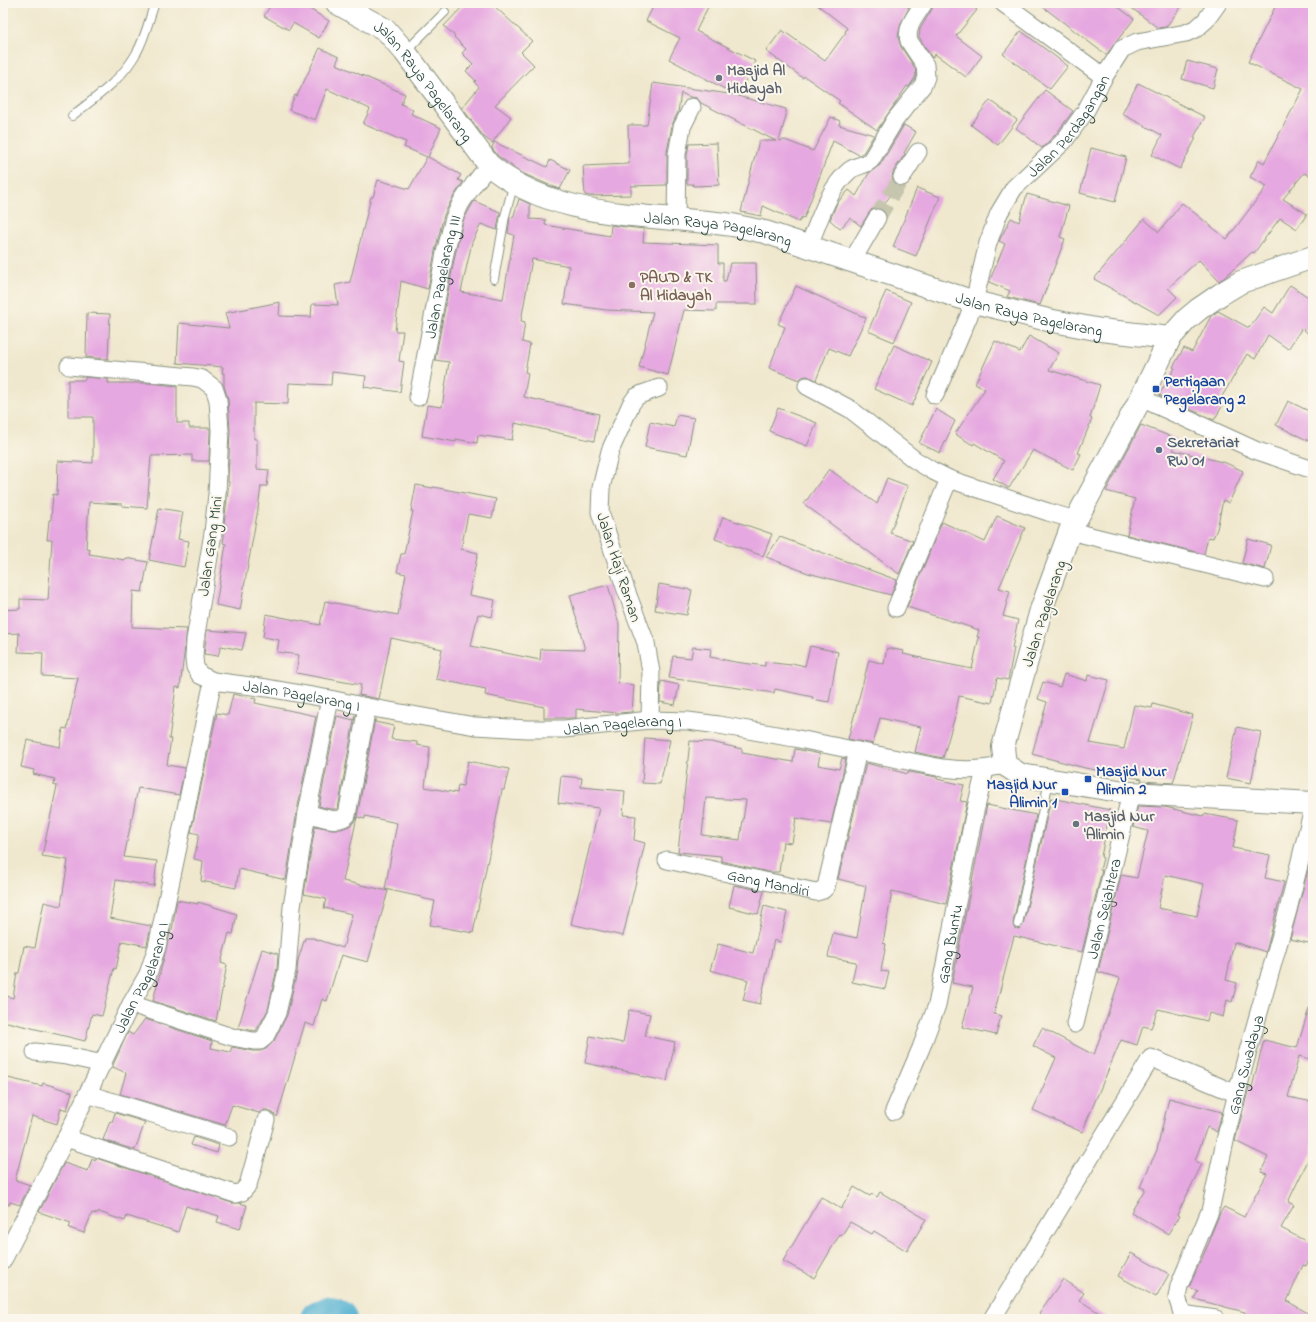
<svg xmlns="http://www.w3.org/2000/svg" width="1316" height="1322" font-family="'Indie Flower',sans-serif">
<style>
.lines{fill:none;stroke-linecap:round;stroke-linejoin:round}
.river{stroke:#53b1d1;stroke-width:38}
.building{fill:#e6a8e0;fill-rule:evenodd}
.street-tunnel{stroke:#c6c6af;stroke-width:17;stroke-dasharray:17 8;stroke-linecap:butt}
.lane-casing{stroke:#889281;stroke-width:10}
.street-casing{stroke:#889281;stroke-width:19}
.secondary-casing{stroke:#889281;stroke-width:24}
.lane{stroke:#fff;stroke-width:8}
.street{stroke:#fff;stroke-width:17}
.secondary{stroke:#fff;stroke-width:22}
.worship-dot{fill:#6b7280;stroke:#fbf7ec;stroke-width:1.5}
.education-dot{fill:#8d6e63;stroke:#fbf7ec;stroke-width:1.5}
.transit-dot{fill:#1a4fb4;stroke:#fbf7ec;stroke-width:1.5}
.service-dot{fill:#5c6f8a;stroke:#fbf7ec;stroke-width:1.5}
.labels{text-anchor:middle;stroke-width:4;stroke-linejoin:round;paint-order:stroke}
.worship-label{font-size:16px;font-weight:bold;fill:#5b616d;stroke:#fbf7ec;text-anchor:start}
.street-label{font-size:16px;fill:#1f3d34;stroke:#fbf7ec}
.education-label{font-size:16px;font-weight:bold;fill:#785e54;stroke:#fbf7ec;text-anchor:start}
.transit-label{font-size:16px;font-weight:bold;fill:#164399;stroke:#fbf7ec;text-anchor:start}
.service-label{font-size:16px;font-weight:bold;fill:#4e5e75;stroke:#fbf7ec;text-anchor:start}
</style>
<rect width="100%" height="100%" fill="#fbf7ec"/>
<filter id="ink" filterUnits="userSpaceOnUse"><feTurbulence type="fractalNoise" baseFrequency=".025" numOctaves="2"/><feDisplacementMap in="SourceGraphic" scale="8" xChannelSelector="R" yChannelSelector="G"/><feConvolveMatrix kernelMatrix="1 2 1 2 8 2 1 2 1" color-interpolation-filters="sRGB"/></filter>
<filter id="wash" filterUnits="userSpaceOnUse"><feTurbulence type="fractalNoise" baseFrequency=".012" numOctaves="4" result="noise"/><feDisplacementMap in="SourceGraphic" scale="16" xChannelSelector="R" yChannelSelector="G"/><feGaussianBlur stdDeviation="0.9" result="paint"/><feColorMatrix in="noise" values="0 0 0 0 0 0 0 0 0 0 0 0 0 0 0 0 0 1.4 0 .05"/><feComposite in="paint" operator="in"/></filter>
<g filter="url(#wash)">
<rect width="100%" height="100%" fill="#f0e8ce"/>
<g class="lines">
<!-- river -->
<path class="river" d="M 319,1319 L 331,1315 L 338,1319"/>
</g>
<g id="blocks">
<!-- building -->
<path class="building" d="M 272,3 L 300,3 L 329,21 L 319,38 L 293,23 L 289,30 L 264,16 Z
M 466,3 L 491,3 L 532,41 L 521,52 L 534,65 L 495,105 L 511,117 L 492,143 L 484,137 L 462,108 L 479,87 L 474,82 L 476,81 L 466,71 L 473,64 L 462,53 L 466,49 L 454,37 L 455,36 L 444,26 Z
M 655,3 L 710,3 L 696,31 L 755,61 L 738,96 L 786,109 L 786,116 L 779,141 L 785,140 L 813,151 L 831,117 L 840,121 L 839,125 L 874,135 L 863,153 L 859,155 L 833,141 L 804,218 L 802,217 L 799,222 L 763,206 L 761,216 L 741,212 L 749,179 L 759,141 L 776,141 L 701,103 L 697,98 L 690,97 L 681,93 L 678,112 L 672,125 L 667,152 L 667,185 L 631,186 L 631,195 L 590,196 L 585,195 L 583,166 L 629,164 L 628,125 L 647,125 L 653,83 L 736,95 L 669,59 L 680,38 L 646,21 Z
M 815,3 L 903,3 L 909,8 L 901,23 L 898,37 L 901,47 L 915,68 L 916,76 L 909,87 L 907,86 L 877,130 L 838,103 L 840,101 L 804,76 L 803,78 L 766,51 L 782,30 L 825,61 L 846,32 L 845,32 L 847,28 Z
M 934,3 L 967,3 L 977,10 L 956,36 L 982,56 L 966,77 L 935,54 L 932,58 L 919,37 L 920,29 L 932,9 Z
M 1038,3 L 1113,3 L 1134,19 L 1106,55 Z
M 1125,3 L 1184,3 L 1166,27 L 1158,28 Z
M 1277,3 L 1313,3 L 1313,177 L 1304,173 L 1283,199 L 1307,214 L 1297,229 L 1280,218 L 1254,253 L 1252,252 L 1224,278 L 1219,281 L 1199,260 L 1168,288 L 1177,297 L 1159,315 L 1094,279 L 1144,219 L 1159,232 L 1182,203 L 1227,239 L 1267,186 L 1250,177 L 1259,160 L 1264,163 L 1303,89 L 1248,62 Z
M 1021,31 L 1068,66 L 1050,89 L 1003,54 Z
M 320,48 L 339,57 L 336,64 L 405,94 L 401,104 L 413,110 L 411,114 L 441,128 L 428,157 L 461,175 L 458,180 L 463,182 L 452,199 L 444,215 L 435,251 L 428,289 L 401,281 L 395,331 L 403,331 L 399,361 L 404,362 L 400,392 L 364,387 L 366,376 L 332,372 L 331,385 L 289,383 L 288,404 L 254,403 L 254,439 L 257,439 L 257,469 L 269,470 L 267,486 L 261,486 L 258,509 L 240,610 L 216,605 L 226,544 L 223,543 L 226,524 L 224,524 L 229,482 L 228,482 L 230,430 L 228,399 L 224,386 L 224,373 L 222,373 L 223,367 L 177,363 L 179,323 L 229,328 L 225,313 L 280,302 L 279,316 L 311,317 L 312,304 L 338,305 L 335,285 L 350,282 L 371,197 L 373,197 L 378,180 L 409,189 L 427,157 L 404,147 L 406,142 L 363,124 L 370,109 L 327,89 L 315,120 L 289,110 L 295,95 L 297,96 Z
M 1187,61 L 1218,69 L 1213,88 L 1182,79 Z
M 1138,83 L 1205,117 L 1194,137 L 1196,138 L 1180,169 L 1152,155 L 1162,135 L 1122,114 Z
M 1045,90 L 1073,111 L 1056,134 L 1042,148 L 1016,128 Z
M 990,100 L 1017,120 L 998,145 L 971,125 Z
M 904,125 L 916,132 L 904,153 L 905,154 L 893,172 L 892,177 L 893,181 L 898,186 L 880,209 L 872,209 L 869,213 L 861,226 L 850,218 L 840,229 L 830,220 L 837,203 L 849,190 L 856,196 L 869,173 L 880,165 Z
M 494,142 L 547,167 L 550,160 L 570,170 L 560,189 L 549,185 L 522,173 L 498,156 L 492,148 Z
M 717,143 L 719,185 L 693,186 L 693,184 L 687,184 L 687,155 L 689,144 Z
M 1091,148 L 1126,157 L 1115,202 L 1080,193 Z
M 917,188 L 940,197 L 916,256 L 893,247 Z
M 1027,194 L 1069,206 L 1060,237 L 1065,239 L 1040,305 L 1007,297 L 1010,291 L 989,282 L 1005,244 L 999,241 L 1011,218 L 1019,222 Z
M 519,199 L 530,204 L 530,219 L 546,220 L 545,225 L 610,236 L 611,225 L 644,229 L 643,242 L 718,245 L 718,263 L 723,263 L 723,281 L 726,281 L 730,263 L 756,263 L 757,304 L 716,304 L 716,311 L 684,310 L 668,375 L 639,367 L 653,312 L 606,310 L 564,304 L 569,266 L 532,259 L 521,321 L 525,322 L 522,342 L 530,344 L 525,372 L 528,373 L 524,397 L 599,414 L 594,441 L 515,423 L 512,440 L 478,435 L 477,443 L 456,439 L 456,442 L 422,436 L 427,405 L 442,407 L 449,362 L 435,360 L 455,255 L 463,221 L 474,201 L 500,212 L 497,230 L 481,224 L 472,242 L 461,292 L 503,299 L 514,235 L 508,233 L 510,217 L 513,218 Z
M 1290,285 L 1313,300 L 1313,338 L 1302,328 L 1288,349 L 1268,335 L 1255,359 L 1247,354 L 1221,398 L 1226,400 L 1214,420 L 1159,395 L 1175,368 L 1173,367 L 1184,348 L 1192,352 L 1211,316 L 1218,311 L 1249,328 L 1264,307 L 1273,313 Z
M 796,286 L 866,318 L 848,356 L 829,348 L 816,380 L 807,376 L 802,377 L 799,380 L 769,368 L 785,327 L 778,324 Z
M 886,291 L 911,302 L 894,342 L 868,331 Z
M 87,313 L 110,314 L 108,359 L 86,357 Z
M 1029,336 L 1059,353 L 1049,370 L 1100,385 L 1090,418 L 1092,419 L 1078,453 L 1081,454 L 1073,470 L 1033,450 L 1009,488 L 993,479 L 1004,461 L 974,443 L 973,445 L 955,434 L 985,389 L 975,384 L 995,341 L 1020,352 Z
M 894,345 L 932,362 L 912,406 L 874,389 Z
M 85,377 L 108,379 L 108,383 L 149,383 L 177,386 L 177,423 L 189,423 L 189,428 L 210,428 L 210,431 L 209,461 L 192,461 L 192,455 L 151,456 L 147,508 L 122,506 L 122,504 L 89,502 L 86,548 L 90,549 L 89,554 L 125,560 L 125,558 L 148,562 L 142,592 L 133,591 L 132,627 L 187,629 L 180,688 L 176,687 L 169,739 L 171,739 L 167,765 L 185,768 L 179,795 L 138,788 L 124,857 L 157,861 L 154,886 L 116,880 L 110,918 L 151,926 L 147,944 L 147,946 L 122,941 L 116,969 L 114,968 L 102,1016 L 92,1014 L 85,1041 L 3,1021 L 3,995 L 13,998 L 17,973 L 19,973 L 24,946 L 35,948 L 44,902 L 61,906 L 68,860 L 42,856 L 57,786 L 54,785 L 55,779 L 33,774 L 34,770 L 21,767 L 27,740 L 60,747 L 63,728 L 67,729 L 78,678 L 42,676 L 43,653 L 18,652 L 19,633 L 3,634 L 3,610 L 20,609 L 20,599 L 48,600 L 52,540 L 47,540 L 49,520 L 51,520 L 53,494 L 57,495 L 58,461 L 93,463 L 93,417 L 68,417 L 68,380 L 85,380 Z
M 1288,401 L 1313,413 L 1313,443 L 1276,425 Z
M 778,408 L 817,423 L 807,446 L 769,431 Z
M 936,409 L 955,421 L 940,453 L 919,443 Z
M 677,415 L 694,418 L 687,455 L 645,447 L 650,422 L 674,427 Z
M 1141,425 L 1177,439 L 1173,450 L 1226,463 L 1243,471 L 1229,503 L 1223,500 L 1217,529 L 1213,538 L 1208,537 L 1204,554 L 1127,535 L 1135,499 L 1106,491 Z
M 829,469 L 877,504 L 887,478 L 908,486 L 890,533 L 913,541 L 899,574 L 804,504 Z
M 416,485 L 433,488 L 433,487 L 496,499 L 492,518 L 468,514 L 461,549 L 478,553 L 469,595 L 495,600 L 492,617 L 478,614 L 471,646 L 540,660 L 541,649 L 585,650 L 570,595 L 608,585 L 619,624 L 618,683 L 634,685 L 632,712 L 618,713 L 576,709 L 576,718 L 544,718 L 544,707 L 485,695 L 486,689 L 436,679 L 442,649 L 391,638 L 379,699 L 359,695 L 361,685 L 296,673 L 299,655 L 277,652 L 279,640 L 263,637 L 266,614 L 320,625 L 325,601 L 398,615 L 406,574 L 397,572 L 401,554 L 404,554 L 413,511 L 411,511 Z
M 159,508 L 183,512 L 178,539 L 189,541 L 184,567 L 149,560 Z
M 997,516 L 1025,528 L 999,588 L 1010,591 L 1003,616 L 1018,620 L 1012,648 L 1014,648 L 1008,680 L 997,678 L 992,703 L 959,696 L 955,716 L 943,758 L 915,752 L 921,727 L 880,718 L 873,744 L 848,739 L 869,660 L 884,664 L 887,648 L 904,651 L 903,654 L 922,658 L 922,659 L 972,669 L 979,637 L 977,637 L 979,630 L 907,607 L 942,522 L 985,542 Z
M 723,517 L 772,534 L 763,556 L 715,539 Z
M 780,537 L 897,580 L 891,595 L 808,573 L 766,557 Z
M 1248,539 L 1271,545 L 1265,569 L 1242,563 Z
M 659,584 L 692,590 L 687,615 L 655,610 Z
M 207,630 L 246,633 L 242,650 L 221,646 L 218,656 L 204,654 Z
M 810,646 L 838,652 L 829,702 L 812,699 L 813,697 L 775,689 L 774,693 L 669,678 L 673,656 L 691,658 L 693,647 L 711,649 L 710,657 L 735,662 L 765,666 L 765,662 L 791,665 L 792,663 L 805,666 Z
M 1064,674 L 1087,681 L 1088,675 L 1109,680 L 1090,743 L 1124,749 L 1134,705 L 1152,708 L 1153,704 L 1193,715 L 1173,783 L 1141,781 L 1142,779 L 1085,768 L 1032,754 L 1047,702 L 1038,699 L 1043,682 L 1060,687 Z
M 661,681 L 679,685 L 675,705 L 660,702 Z
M 233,694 L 256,699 L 255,703 L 316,716 L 297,811 L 286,880 L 239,869 L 236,888 L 201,881 L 203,861 L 194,859 L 199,834 L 191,832 L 217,713 L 228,715 Z
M 355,715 L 338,809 L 329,809 L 319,806 L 337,716 L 354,720 Z
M 375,719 L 375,722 L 394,726 L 391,739 L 417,742 L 417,745 L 430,747 L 425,787 L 457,793 L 458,785 L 463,786 L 468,761 L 509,769 L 504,790 L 502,790 L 473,933 L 430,925 L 435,901 L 421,898 L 421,897 L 385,889 L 397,823 L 365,816 L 365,819 L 357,817 L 343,881 L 388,891 L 368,962 L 341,955 L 327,1001 L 322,999 L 314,1026 L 305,1023 L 277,1117 L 273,1113 L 268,1110 L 264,1110 L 259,1113 L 232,1105 L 225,1125 L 120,1094 L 126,1073 L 113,1067 L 113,1065 L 128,1032 L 133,1035 L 145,1019 L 212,1041 L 211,1048 L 230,1052 L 232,1047 L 253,1051 L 260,1051 L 266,1049 L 274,1041 L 287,1015 L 297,972 L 298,960 L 305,938 L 313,938 L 343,948 L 352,914 L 324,908 L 326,899 L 304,894 L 315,826 L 332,829 L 341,829 L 349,826 L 353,823 L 357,817 Z
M 1237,727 L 1261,732 L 1251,783 L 1226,778 Z
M 645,738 L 670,740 L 660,784 L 642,783 Z
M 690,741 L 711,742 L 742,749 L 742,753 L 793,762 L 795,749 L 820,754 L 818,765 L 839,769 L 842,758 L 846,759 L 831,824 L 796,818 L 792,843 L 783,842 L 779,872 L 768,872 L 721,861 L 721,856 L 678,852 ZM 706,798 L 746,800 L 740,840 L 702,835 Z
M 866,763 L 908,774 L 909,772 L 937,777 L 937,779 L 964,785 L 960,801 L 967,802 L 946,904 L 892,891 L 883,943 L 886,944 L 881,971 L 889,972 L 885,989 L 852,982 L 856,962 L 828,957 L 833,933 L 857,938 L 866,886 L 838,879 Z
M 561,776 L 582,778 L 581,787 L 625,791 L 623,815 L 636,816 L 634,840 L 645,843 L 623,936 L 571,924 L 599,808 L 558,803 Z
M 1051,798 L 1110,810 L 1101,857 L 1103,858 L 1100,870 L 1102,870 L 1082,952 L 1014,936 L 994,1014 L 1001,1016 L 996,1035 L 962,1027 L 973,987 L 952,983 L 987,805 L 1036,815 L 1013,923 L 1014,928 L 1019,929 L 1023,925 Z
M 1138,806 L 1165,807 L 1203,816 L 1204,814 L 1238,820 L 1233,848 L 1270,855 L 1265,878 L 1284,882 L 1266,952 L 1234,942 L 1226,980 L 1237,983 L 1232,1002 L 1227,1000 L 1223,1017 L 1209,1013 L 1207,1021 L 1158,1009 L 1151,1028 L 1143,1026 L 1137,1045 L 1121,1040 L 1082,1132 L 1033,1110 L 1056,1058 L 1033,1046 L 1042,1028 L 1094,1055 L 1120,978 L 1098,972 L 1121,875 L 1137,878 L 1148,831 L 1133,827 ZM 1165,875 L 1204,884 L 1197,916 L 1158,908 Z
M 1313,851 L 1313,944 L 1290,939 Z
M 734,885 L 764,891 L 758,914 L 729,907 Z
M 177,900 L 198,904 L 198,902 L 237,914 L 233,934 L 229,933 L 221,963 L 227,965 L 216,1021 L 153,1001 L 171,929 L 172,930 Z
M 764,906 L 787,912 L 780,942 L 774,940 L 760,1004 L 743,1000 L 748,980 L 710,970 L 718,944 L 753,953 Z
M 262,949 L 278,954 L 277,968 L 268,1010 L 256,1031 L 238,1028 Z
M 1309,1008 L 1313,1008 L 1313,1060 L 1299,1056 L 1288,1097 L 1313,1102 L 1313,1150 L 1288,1202 L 1294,1205 L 1281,1228 L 1313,1245 L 1313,1252 L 1306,1266 L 1303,1265 L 1287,1301 L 1313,1316 L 1313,1319 L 1242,1319 L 1245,1312 L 1194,1299 L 1198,1291 L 1189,1287 L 1211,1238 L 1210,1237 L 1220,1213 L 1224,1207 L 1244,1217 L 1267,1174 L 1261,1172 L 1268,1157 L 1235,1141 L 1249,1087 L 1252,1087 L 1264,1040 L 1297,1048 Z
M 629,1010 L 650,1014 L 645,1036 L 675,1042 L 667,1081 L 640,1076 L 640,1074 L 585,1063 L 590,1036 L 623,1043 Z
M 8,1078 L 42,1086 L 43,1083 L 72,1092 L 67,1110 L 61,1108 L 57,1124 L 32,1116 L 15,1180 L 30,1185 L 20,1205 L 10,1202 L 9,1205 L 3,1205 L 3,1096 Z
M 1169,1098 L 1222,1112 L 1217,1132 L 1207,1127 L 1195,1161 L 1202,1164 L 1177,1215 L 1179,1216 L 1168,1234 L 1131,1212 L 1145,1189 L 1140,1187 L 1157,1150 Z
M 115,1113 L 145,1122 L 135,1150 L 103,1140 L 110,1121 L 112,1122 Z
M 194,1137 L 219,1145 L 217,1153 L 191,1145 Z
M 96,1158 L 232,1203 L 239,1203 L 247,1205 L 240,1229 L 217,1222 L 219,1216 L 186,1206 L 178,1232 L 127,1216 L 125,1221 L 99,1212 L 98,1214 L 92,1213 L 84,1233 L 69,1228 L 71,1223 L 39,1212 L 64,1163 L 88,1171 L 92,1159 L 95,1161 Z
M 854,1187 L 870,1196 L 872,1194 L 877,1197 L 880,1192 L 926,1219 L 907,1251 L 874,1231 L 872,1234 L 850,1222 L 842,1235 L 840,1234 L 814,1278 L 783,1261 L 821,1197 L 841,1209 Z
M 1131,1253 L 1169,1274 L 1156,1297 L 1118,1276 Z
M 1063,1279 L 1084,1293 L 1079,1300 L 1109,1319 L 1048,1319 L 1039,1313 Z"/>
</g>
</g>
<g filter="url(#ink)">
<use href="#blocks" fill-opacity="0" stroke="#889281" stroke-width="1"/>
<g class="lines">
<!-- street-tunnel -->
<path class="street-tunnel" d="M 877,218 L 902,177"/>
<!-- lane casing -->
<g class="lane-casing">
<path id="lane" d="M 406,51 L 445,12
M 72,116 C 96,97 122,80 137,52 C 145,38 149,19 155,3
M 494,279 L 505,216 L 514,183
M 1018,924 L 1049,781"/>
</g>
<!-- street casing -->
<g class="street-casing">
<g id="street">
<path d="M 1003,3 L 1104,77"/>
<path d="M 902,177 L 918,152"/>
<path d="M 676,220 L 677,154 L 682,127 L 692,107"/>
<path d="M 808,247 C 819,222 828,189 849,171 C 856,165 865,166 871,160 L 895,120 L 923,85 L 926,77 L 925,65 L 909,41 C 905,27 917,14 924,3"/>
<path d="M 852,261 L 877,218"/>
<path id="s1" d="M 69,366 L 193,377 L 202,379 L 214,388 L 218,400 L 220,431 L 217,494 L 213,533 L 195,640 L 194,658 L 195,667 L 200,675 L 213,681 L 267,688 L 330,699 L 367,707 L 475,726 L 527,729 L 564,729 L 650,720 L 688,721 L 719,725 L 794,738 L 942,768 C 966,771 981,770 1005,765"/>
<path d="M 807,386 L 850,409 L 915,460 L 933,471 L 949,479 L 1048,512 L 1075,520"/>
<path id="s2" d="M 935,395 L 968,318 L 974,302 L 988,243 L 999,213 L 1014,188 L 1064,141 L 1085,112 L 1104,77 L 1122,49 L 1137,42 L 1186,33 L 1197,28 L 1206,20 L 1218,3"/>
<path id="s3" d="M 418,397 L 445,253 L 454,218 L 461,203 L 474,184 L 489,165"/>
<path d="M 1141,398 L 1255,450 L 1313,470"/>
<path d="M 1070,531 L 1265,579"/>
<path d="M 896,608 L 949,479"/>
<path d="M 650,720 L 651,672 L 646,643 L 626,590 L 600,512 L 601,488 L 610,451 L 631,404 L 636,397 L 642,394 L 659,388"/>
<path d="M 307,813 L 330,699"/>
<path id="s4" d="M 667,860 L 816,892 L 823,890 L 826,887 L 858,751"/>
<path d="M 131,1004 L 232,1037 L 253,1041 L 260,1041 L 265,1037 L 277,1013 L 287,970 L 292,907 L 307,813 C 318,816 338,825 347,815 L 367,707"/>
<path id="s5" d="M 1075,1024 L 1131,793"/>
<path d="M 35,1052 L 67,1056 L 103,1064"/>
<path d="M 87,1094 L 229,1137"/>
<path id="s6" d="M 894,1111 L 921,1048 L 937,1005 L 973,820 L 985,770"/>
<path d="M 66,1138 L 235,1194 L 242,1192 L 248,1185 L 266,1120"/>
<path id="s7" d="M 3,1260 L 66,1138 L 131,1004 L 148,974 L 157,947 L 213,681"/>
<path d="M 1182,1314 L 1216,1319"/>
<path d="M 992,1319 L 1151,1058 L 1237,1094"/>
<path id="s8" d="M 1184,1319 L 1177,1297 L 1179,1286 L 1210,1211 L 1227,1132 L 1246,1058 L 1288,910 L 1313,808"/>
</g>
</g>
<!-- secondary casing -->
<g class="secondary-casing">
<g id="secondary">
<path id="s9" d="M 337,3 L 386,30 L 405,52 L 489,165 C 557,222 650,213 732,225 C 743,227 754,230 765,232 L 974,302 L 1048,320 L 1101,330 L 1170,338"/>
<path d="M 1313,257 L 1241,282 L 1221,294 L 1199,309 L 1187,319 L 1170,338 L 1141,398 L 1070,531 L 1041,610 L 1003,747 L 1005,765 L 1021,775 L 1131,793 L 1313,803"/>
</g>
</g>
<!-- lane -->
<use href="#lane" class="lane"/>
<!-- street -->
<use href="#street" class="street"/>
<!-- secondary -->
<use href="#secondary" class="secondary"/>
</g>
</g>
<!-- markers -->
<g class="worship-dot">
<circle cx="719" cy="78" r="4"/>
<circle cx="1076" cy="824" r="4"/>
</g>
<circle class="education-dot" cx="632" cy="285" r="4"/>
<g class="transit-dot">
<rect x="1152" y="385" width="8" height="8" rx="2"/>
<rect x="1084" y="775" width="8" height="8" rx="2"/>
<rect x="1061" y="788" width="8" height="8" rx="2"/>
</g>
<circle class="service-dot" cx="1159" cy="450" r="4"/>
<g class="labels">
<!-- worship labels -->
<g class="worship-label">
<text x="727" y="75">Masjid Al<tspan x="727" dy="18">Hidayah</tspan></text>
<text x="1084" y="821">Masjid Nur<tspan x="1084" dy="18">'Alimin</tspan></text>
</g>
<!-- street labels -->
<g class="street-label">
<text dy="6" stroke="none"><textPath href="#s9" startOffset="119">Jalan Raya Pagelarang</textPath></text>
<text dy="6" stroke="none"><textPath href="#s2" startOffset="306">Jalan Perdagangan</textPath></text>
<text dy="6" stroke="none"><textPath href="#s9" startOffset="467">Jalan Raya Pagelarang</textPath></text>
<text dy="6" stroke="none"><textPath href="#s3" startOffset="123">Jalan Pagelarang III</textPath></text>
<text dy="6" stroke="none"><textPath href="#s9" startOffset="791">Jalan Raya Pagelarang</textPath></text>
<text transform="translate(209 546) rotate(-82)" y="6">Jalan Gang Mini</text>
<text transform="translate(620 567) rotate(72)" y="6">Jalan Haji Raman</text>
<text transform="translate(1043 613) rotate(-72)" y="6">Jalan Pagelarang</text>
<text dy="6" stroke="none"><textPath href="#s1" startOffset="544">Jalan Pagelarang I</textPath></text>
<text dy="6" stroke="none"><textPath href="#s1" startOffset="868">Jalan Pagelarang I</textPath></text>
<text dy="6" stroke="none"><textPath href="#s4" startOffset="104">Gang Mandiri</textPath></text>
<text dy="6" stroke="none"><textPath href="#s5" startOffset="119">Jalan Sejahtera</textPath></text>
<text dy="6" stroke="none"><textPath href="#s6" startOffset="177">Gang Buntu</textPath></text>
<text dy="6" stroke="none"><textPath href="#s7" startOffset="315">Jalan Pagelarang I</textPath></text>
<text dy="6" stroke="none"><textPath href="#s8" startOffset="266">Gang Swadaya</textPath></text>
</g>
<!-- education labels -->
<g class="education-label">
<text x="640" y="282">PAUD &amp; TK<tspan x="640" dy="18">Al Hidayah</tspan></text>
</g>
<!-- transit labels -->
<g class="transit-label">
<text x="1164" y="386">Pertigaan<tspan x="1164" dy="18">Pegelarang 2</tspan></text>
<text x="1096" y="776">Masjid Nur<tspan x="1096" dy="18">Alimin 2</tspan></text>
<text x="1057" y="789" text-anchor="end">Masjid Nur<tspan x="1057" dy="18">Alimin 1</tspan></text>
</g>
<!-- service labels -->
<g class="service-label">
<text x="1167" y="447">Sekretariat<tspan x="1167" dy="18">RW 01</tspan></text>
</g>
</g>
<!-- margin -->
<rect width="1316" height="1322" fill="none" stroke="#fbf7ec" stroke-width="16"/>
</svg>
